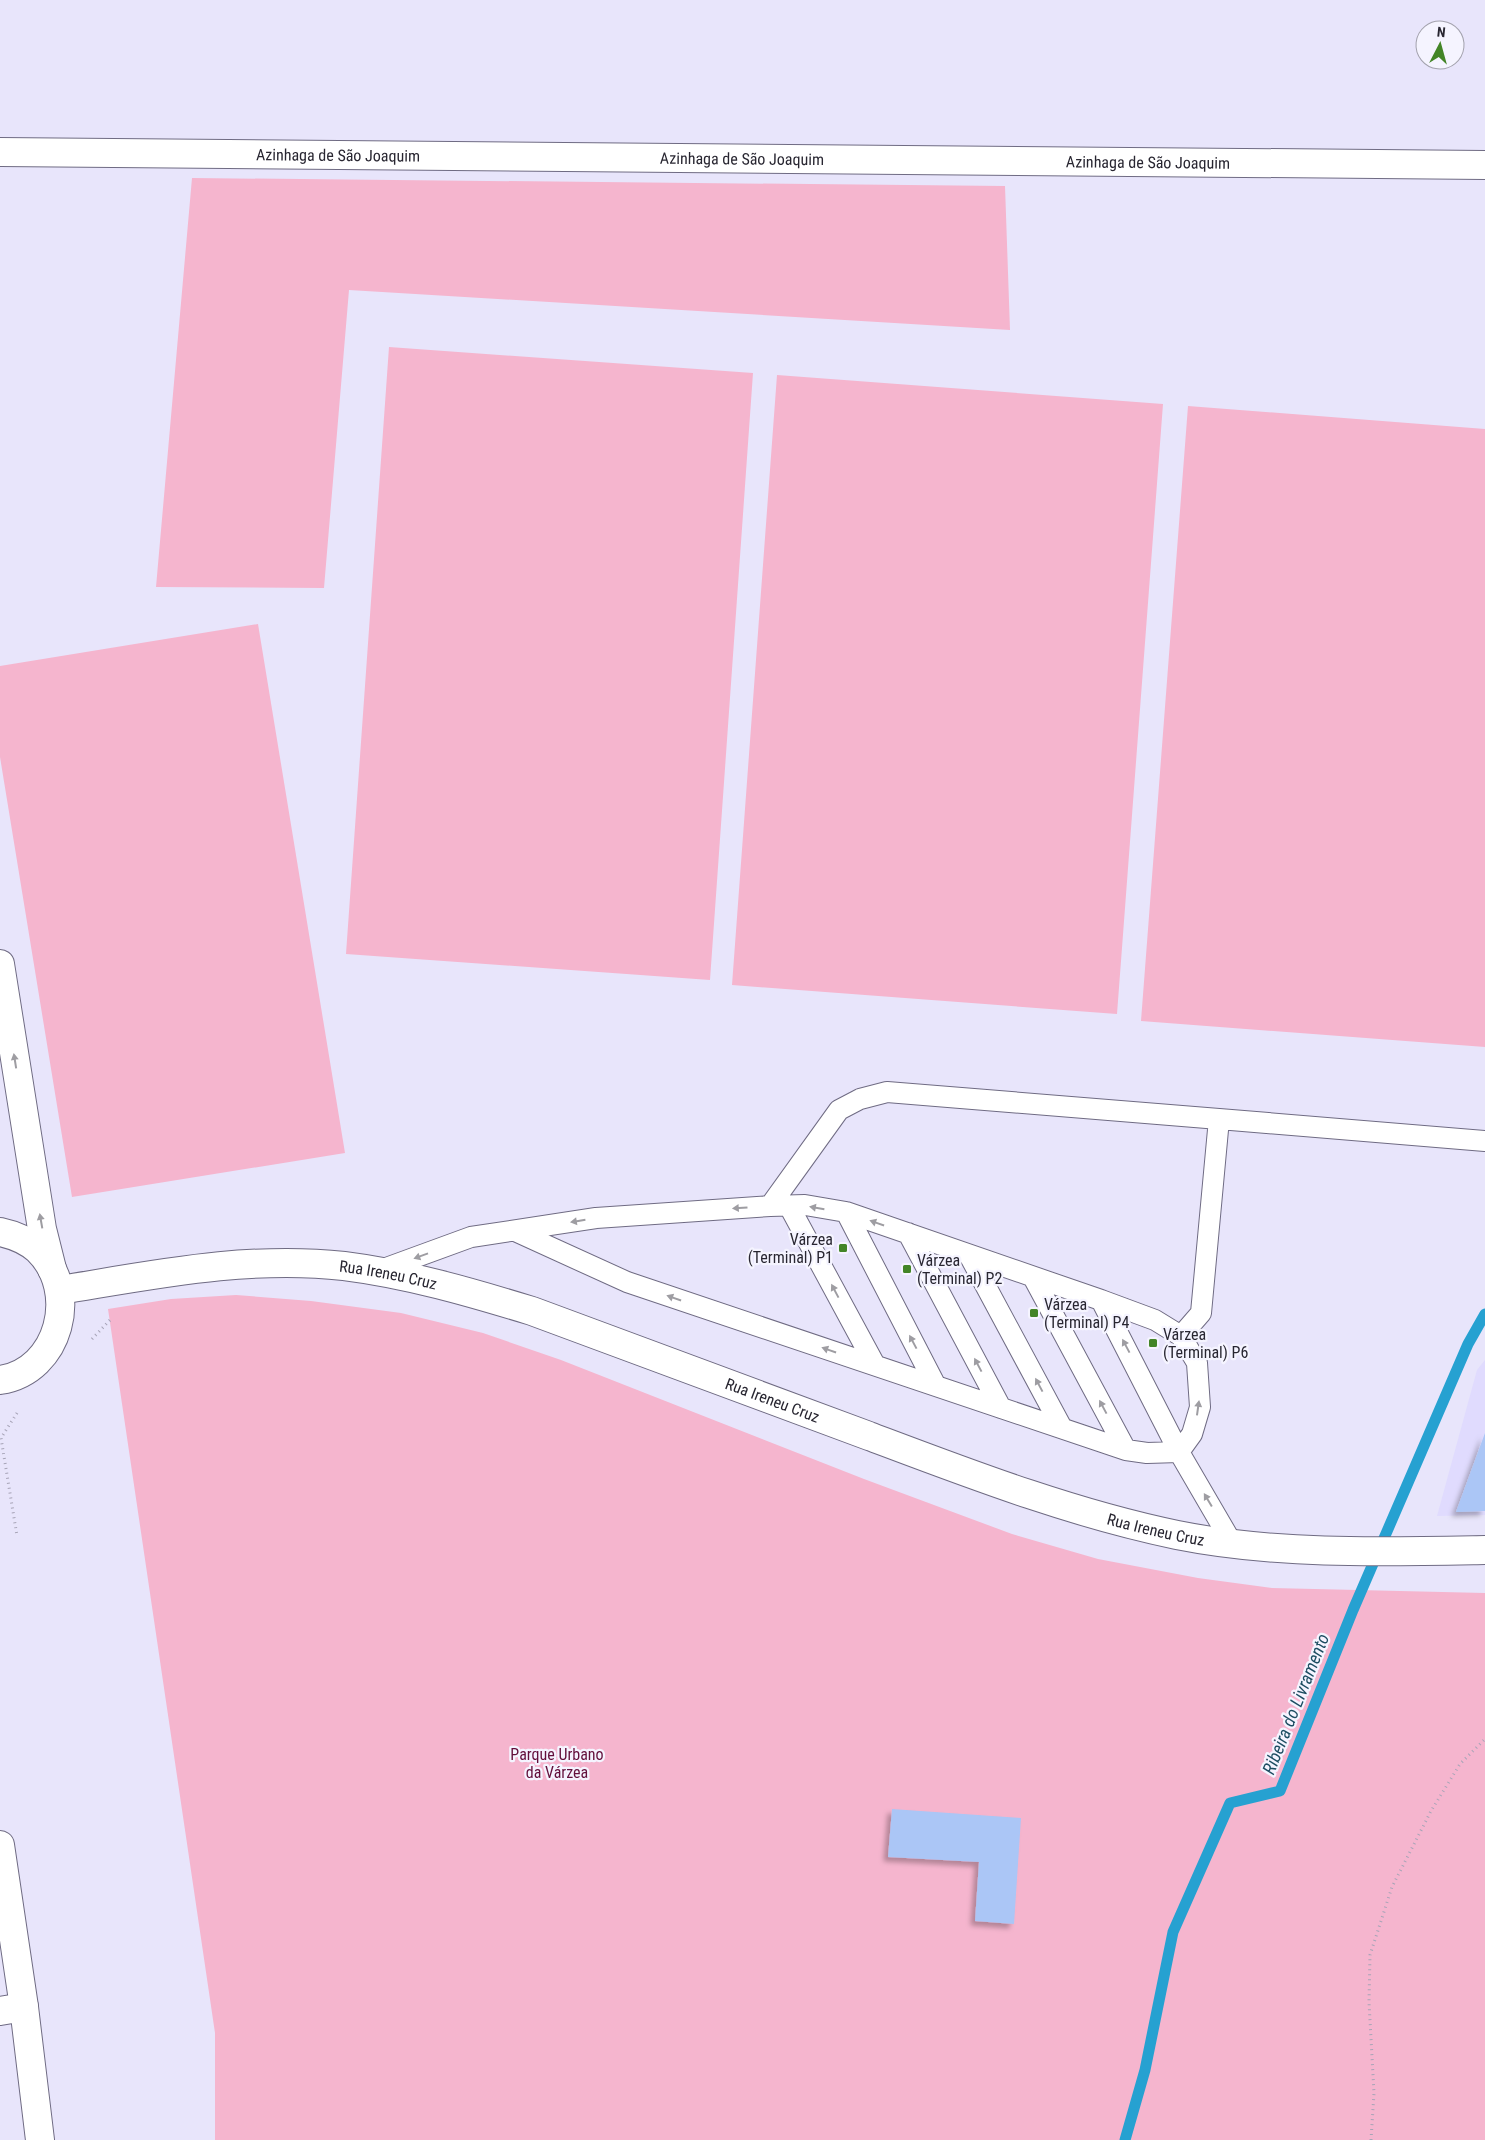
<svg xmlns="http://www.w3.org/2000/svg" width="1485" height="2140" font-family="'Roboto Condensed',sans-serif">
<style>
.built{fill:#e0dbfe}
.green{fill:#f5b5ce}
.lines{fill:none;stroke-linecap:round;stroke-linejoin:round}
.stream{stroke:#26a1d1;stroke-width:11}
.building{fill:#abc6f6;filter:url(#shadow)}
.service-casing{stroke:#6f6b83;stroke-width:22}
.minor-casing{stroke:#6f6b83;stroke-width:30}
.tertiary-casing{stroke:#6f6b83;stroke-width:30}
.path{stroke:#a7a4b7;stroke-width:3;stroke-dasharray:1 4;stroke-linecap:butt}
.service{stroke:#fff;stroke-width:20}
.minor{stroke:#fff;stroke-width:28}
.tertiary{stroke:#fff;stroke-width:28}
.oneway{fill:#9e9da2}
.poi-dot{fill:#438527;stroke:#f5f4ff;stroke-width:2}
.labels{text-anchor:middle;stroke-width:4.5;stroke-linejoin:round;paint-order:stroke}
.street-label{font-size:16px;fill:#282631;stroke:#f5f4ff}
.poi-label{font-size:16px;fill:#282631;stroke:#f5f4ff;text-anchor:start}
.park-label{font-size:16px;fill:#630f3b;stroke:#f5f4ff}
.water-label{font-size:18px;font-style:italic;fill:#1e4d62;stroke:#f5f4ff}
</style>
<defs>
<filter id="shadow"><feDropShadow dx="-4.5" dy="4.5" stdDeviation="2.5" flood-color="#0004"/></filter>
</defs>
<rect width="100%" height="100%" fill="#e8e5fb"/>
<!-- built -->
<path class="built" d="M 1485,1360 L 1485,1515 L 1437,1516 L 1477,1370 Z"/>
<!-- green -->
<path class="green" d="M 192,178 L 1005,186 L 1010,330 L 349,290 L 324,588 L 156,587 Z
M 389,347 L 753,373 L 710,980 L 346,954 Z
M 777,375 L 1163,404 L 1117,1014 L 732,985 Z
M 1188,406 L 1485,429 L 1485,1047 L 1141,1021 Z
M 258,624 L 345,1153 L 72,1197 L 0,757 L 0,666 Z
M 236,1295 L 311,1301 L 401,1313 L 483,1333 L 561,1360 L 864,1479 L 1012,1534 L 1098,1559 L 1198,1578 L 1272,1588 L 1485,1593 L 1485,2140 L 215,2140 L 215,2033 L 108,1309 L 171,1299 Z"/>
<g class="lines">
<!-- stream -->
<path class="stream" d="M 1125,2140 L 1145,2070 L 1173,1932 L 1230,1803 L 1280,1791 L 1353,1610 L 1468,1344 L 1485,1314"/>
</g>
<!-- building -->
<path class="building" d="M 1485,1433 L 1485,1511 L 1456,1512 Z
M 892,1809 L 1021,1818 L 1014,1924 L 975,1921 L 979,1862 L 888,1857 Z"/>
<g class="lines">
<!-- service casing -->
<g class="service-casing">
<path id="service" d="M 770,1206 L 839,1110 L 860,1099 L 887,1092 L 1219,1119
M 789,1206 L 875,1365
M 846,1212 L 936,1386
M 515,1231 L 627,1282 L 1126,1450 L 1147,1453 L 1179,1452
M 908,1233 L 1001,1408
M 969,1255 L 1062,1428
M 378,1271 L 471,1237 L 596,1218 L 770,1206 L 805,1205 L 846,1212 L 1101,1300 L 1155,1320 L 1181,1336 L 1197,1363 L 1200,1407 L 1192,1434 L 1179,1452
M 1033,1277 L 1126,1450
M 1101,1300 L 1179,1452 L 1232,1543
M 1181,1336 L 1201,1313 L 1219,1119 L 1485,1141"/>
</g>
<!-- minor casing -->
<g class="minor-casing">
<g id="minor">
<path id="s1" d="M 0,152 L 1485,165"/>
<path d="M 0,964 L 42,1229 L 52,1269"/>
<path d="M 0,1845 L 24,2007 L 40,2140"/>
<path d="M 0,2011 L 24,2007"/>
</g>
</g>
<!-- tertiary casing -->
<g class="tertiary-casing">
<g id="tertiary">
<path d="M 0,1232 C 14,1235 27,1240 38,1250 C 80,1291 60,1371 0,1380"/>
<path id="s2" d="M 60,1290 C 153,1275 248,1255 344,1266 C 408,1274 470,1292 532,1311 C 645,1352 757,1394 869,1436 C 970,1474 1071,1513 1177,1535 C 1277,1555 1383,1552 1485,1550"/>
</g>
</g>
<!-- path -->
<path class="path" d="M 92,1339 L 111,1319
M 17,1413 L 1,1438 L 17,1536
M 1371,2140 L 1374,2093 L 1369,2002 L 1370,1955 L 1392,1887 L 1431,1811 L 1460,1764 L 1485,1739"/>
<!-- service -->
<use href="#service" class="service"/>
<!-- minor -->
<use href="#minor" class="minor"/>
<!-- tertiary -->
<use href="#tertiary" class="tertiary"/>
</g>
<!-- one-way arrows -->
<defs><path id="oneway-solid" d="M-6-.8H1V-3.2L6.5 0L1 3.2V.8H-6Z" transform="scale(1.25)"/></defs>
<g class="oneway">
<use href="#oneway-solid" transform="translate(15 1061) rotate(-99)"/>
<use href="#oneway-solid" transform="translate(740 1208) rotate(176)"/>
<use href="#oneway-solid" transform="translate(817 1208) rotate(-170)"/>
<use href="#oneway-solid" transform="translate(41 1221) rotate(-100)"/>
<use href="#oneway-solid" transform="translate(578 1221) rotate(171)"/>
<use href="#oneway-solid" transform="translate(877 1223) rotate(-161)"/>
<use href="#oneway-solid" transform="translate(421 1256) rotate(160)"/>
<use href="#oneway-solid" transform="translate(835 1291) rotate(-118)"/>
<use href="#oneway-solid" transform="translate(674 1298) rotate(-161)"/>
<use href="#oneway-solid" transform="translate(913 1342) rotate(-118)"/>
<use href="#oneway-solid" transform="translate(1126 1346) rotate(-118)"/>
<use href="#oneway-solid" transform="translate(829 1350) rotate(-161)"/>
<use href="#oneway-solid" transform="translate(978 1365) rotate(-118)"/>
<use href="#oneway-solid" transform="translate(1039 1385) rotate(-118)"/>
<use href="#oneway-solid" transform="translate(1103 1407) rotate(-118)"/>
<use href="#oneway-solid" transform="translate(1198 1408) rotate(-82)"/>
<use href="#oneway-solid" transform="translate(1208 1500) rotate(-121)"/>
</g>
<!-- markers -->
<g class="poi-dot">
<rect x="838" y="1243" width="10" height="10" rx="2.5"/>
<rect x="902" y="1264" width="10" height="10" rx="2.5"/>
<rect x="1029" y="1308" width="10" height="10" rx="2.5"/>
<rect x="1148" y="1338" width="10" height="10" rx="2.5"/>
</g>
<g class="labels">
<!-- street labels -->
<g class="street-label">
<text dy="6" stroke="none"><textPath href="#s1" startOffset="338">Azinhaga de São Joaquim</textPath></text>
<text dy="6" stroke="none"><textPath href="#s1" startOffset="742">Azinhaga de São Joaquim</textPath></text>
<text dy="6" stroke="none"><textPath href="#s1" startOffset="1148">Azinhaga de São Joaquim</textPath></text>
<text dy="6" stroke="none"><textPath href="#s2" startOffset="331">Rua Ireneu Cruz</textPath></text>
<text dy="6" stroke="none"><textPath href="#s2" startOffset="736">Rua Ireneu Cruz</textPath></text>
<text dy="6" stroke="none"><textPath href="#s2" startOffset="1141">Rua Ireneu Cruz</textPath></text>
</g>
<!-- poi labels -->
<g class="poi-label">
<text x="833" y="1245" text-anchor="end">Várzea<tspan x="833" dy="18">(Terminal) P1</tspan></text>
<text x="917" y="1266">Várzea<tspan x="917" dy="18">(Terminal) P2</tspan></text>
<text x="1044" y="1310">Várzea<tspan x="1044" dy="18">(Terminal) P4</tspan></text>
<text x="1163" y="1340">Várzea<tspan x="1163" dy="18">(Terminal) P6</tspan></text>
</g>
<!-- park labels -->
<g class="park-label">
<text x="557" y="1760">Parque Urbano<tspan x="557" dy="18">da Várzea</tspan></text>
</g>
<!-- water labels -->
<g class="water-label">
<text transform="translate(1296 1704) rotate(-68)" y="6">Ribeira do Livramento</text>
</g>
</g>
<!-- north arrow -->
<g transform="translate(1440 45) rotate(6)"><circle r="24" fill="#f5f4ff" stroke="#a3a2ad"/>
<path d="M0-4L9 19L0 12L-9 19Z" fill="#438527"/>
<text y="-8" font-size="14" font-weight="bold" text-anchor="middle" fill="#282631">N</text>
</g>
</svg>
